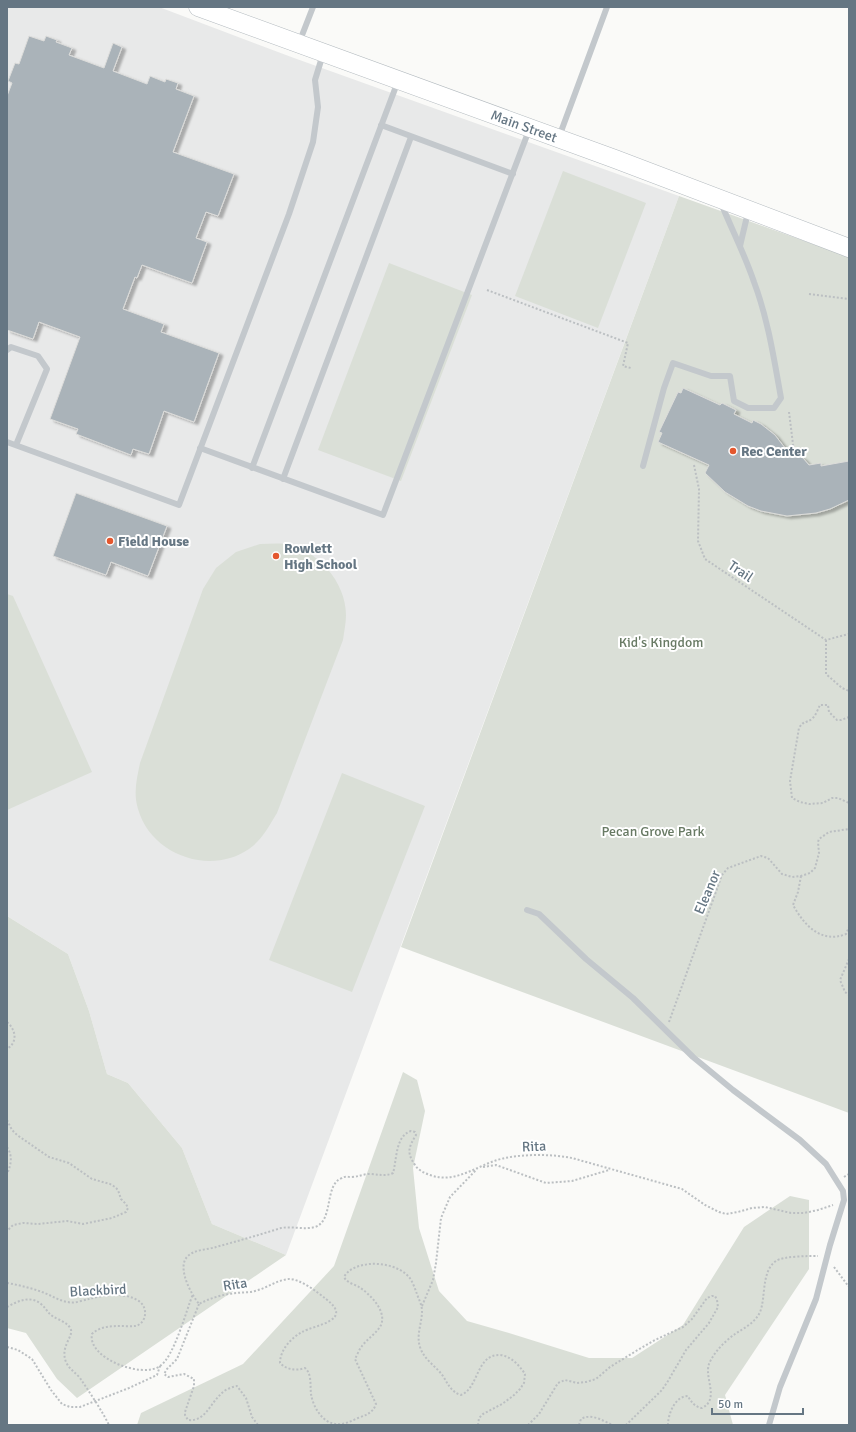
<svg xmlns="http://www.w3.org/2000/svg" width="856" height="1432" font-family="Signika,sans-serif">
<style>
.built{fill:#e8e9e9}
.green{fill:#dadfd7}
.building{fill:#aab3b9;stroke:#dcdcda;filter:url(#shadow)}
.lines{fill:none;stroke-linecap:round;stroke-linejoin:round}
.secondary-casing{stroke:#b3babf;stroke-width:19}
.path{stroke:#bbbfc2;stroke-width:2;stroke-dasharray:2 2;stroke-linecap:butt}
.lane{stroke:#c3c8cc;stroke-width:6}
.secondary{stroke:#fff;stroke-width:18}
.poi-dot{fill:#e4572e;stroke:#fff;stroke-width:1.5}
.labels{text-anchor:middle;stroke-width:4;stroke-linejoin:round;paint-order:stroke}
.street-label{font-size:14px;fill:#657683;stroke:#fff}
.poi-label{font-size:14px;font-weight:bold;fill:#657683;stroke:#fff;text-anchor:start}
.park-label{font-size:14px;fill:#687a64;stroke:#fff}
</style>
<defs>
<filter id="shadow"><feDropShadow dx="4" dy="2.5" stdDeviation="1" flood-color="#0004"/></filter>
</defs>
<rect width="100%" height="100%" fill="#fafaf8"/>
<!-- built -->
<path class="built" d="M 7,7 L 159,7 L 294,58 L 679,196 L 286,1255 L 212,1224 L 182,1148 L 128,1083 L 107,1074 L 89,1011 L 68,954 L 7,916 Z"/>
<!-- green -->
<path class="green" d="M 563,171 L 646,203 L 598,328 L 515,296 Z
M 679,196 L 849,257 L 849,1113 L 401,947 Z
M 389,263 L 472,295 L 401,481 L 318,450 Z
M 260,544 C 268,544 277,543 285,544 C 317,549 346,582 346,615 C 346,623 344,632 343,640 L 277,813 C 269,826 262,840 249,849 C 210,876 151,855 138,809 C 133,793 137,778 140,763 L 203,589 L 216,568 L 236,552 Z
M 7,594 L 13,596 L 92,772 L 7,810 Z
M 342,773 L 425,806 L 352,992 L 269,960 Z
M 7,916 L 68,954 L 89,1011 L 107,1074 L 128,1083 L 182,1148 L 212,1224 L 286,1255 L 77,1398 L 57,1379 L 26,1333 L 7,1328 Z
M 403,1072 L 417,1080 L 425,1111 L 413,1168 L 419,1228 L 439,1291 L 467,1321 L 509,1333 L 589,1358 L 632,1358 L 683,1325 L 744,1227 L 790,1196 L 809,1200 L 809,1269 L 725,1395 L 733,1425 L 137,1425 L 141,1413 L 243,1364 L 334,1266 Z"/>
<!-- building -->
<path class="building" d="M 29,36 L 44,41 L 46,36 L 57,40 L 56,42 L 72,48 L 69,55 L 104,68 L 113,43 L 122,47 L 113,71 L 147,84 L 150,76 L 165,82 L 166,79 L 178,83 L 176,89 L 194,96 L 173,152 L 234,174 L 218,216 L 206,212 L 196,238 L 207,242 L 192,283 L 142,265 L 137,278 L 135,277 L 123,309 L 164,324 L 161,332 L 219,353 L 194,422 L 164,411 L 149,454 L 133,449 L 131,455 L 76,434 L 78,429 L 50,419 L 80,337 L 39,322 L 33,339 L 7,330 L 7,96 L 12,83 L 8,81 L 15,63 L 19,64 Z
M 683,388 L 720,405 L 722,403 L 736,410 L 734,414 L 752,423 L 753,420 L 761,424 L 775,435 L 785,448 L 789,455 L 799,456 L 803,458 L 809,465 L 821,463 L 821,466 L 849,461 L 849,500 L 830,509 L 816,513 L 787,516 L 761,511 L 748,506 L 725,492 L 705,473 L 709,465 L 658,442 L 662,433 L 659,432 L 678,392 L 681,393 Z
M 76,493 L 167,526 L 148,576 L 111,562 L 106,575 L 53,556 Z"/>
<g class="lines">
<!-- secondary casing -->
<g class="secondary-casing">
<path id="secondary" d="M 198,7 L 615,159 L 849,248"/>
</g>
<!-- path -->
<path class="path" d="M 487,290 L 628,343 L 623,366 L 631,368
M 809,294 L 849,299
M 789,412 L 794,452
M 694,465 L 699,489 L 698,541 L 705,559 L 826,640 L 849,634
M 826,640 L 826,674 L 842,688 L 849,691
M 849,717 L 841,720 L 837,720 L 829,712 L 828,705 L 820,705 C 818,709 816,715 812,719 C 806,723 803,721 799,728 L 790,781 L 792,798 L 800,802 L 809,804 L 823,803 L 832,798 L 838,798 L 849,803
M 801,876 L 798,892 L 793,905 C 804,925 821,944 846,934 L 849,927
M 849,959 L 840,980 L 845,992 L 849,995
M 7,1022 C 16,1030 18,1042 7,1049
M 669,1022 L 722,875 L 728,868 L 761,856 L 768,858 L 782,874 L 792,877 L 801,876 L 810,873 L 815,868 L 819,853 L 818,842 L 819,839 L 829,832 L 849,829
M 7,1120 L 12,1130 L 17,1135 L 49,1157 L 69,1163 L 92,1179 L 110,1184 L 115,1187 L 118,1190 L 121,1199 L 126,1204 L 128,1208 L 126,1212 L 112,1218 L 83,1224 L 67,1221 L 38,1224 L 23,1223 L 13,1225 L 7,1231
M 7,1147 C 13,1156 11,1165 7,1174
M 483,1167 L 496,1165 L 546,1183 L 572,1181 L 609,1170
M 844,1177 L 849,1174
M 834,1267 L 849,1287
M 7,1283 C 19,1285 31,1288 42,1292 C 51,1295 59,1301 68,1302 C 75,1304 83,1300 89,1299 C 103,1295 124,1292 137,1300 C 148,1305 148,1322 136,1326 C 122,1327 103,1323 92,1334 C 87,1358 142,1379 160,1366 C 174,1357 186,1311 193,1294
M 199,1304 L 177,1359 L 167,1369 L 164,1374 L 168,1377 L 184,1374 L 194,1379 L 194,1386 L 185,1412 L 185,1415 L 188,1420 C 205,1422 210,1404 220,1395 C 224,1390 231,1387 237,1386 L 246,1398 L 252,1417 L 258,1425
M 422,1306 L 433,1280 L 436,1263 L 441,1218 L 450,1197 L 477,1169
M 7,1307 C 18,1301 30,1295 41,1304 C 46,1308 48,1314 54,1317 C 59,1320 69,1323 71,1330 C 73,1337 60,1347 66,1362 C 69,1369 75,1372 80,1378 C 90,1393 101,1409 109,1425
M 7,1347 L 18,1350 L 32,1359 L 51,1390 L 62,1404 L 70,1407 L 80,1407 L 129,1388 L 157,1375 L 160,1366
M 478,1425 L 479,1418 L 483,1414 L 502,1404 L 513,1396 L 520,1389 L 524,1383 L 525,1374 C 519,1365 511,1356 500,1355 C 476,1354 479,1388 461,1395 C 451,1392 448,1384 443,1376 C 436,1366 424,1360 420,1347 C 416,1335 422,1323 422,1311 C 422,1305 419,1300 417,1294 C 415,1289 413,1282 409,1277 C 400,1267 384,1263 370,1264 C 360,1265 349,1268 344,1277 C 347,1283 354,1284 359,1287 C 370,1294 387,1311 381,1325 C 377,1333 368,1338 362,1346 C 359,1350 357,1355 355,1359 L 376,1404 C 373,1413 366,1415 358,1418 C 351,1421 344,1425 337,1424 C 323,1424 313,1407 311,1394 C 310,1385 312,1374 305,1368 C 296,1371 287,1370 280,1363 C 280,1350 291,1338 302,1332 C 314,1325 355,1321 326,1299 C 317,1292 301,1279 289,1279 C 277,1280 267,1288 255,1291 C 249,1293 243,1292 237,1293 C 224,1294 210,1298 199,1304 C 191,1294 177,1268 187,1257 C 194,1249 207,1250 216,1247 C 238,1241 259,1235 281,1228 C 292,1226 305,1230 315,1227 C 334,1221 324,1184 342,1178 C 345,1176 348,1177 351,1177 C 358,1177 363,1174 369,1174 C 378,1174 385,1177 393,1173 C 397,1160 395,1136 411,1131 L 415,1132 L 416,1135 C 409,1147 406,1152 415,1165 C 418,1170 424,1173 430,1175 C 457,1185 479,1163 505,1158 C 526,1154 551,1154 572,1158 L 682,1189 L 705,1205 L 719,1212 L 726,1214 L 738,1212 L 752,1208 L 765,1207 L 791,1213 L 804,1213 L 818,1210 L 833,1205
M 528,1425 L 539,1414 L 558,1383 L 565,1380 L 577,1383 L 586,1382 L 596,1379 L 610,1367 L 636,1351 L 655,1340 L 683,1327 L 692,1319 L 707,1298 L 712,1296 L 715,1296 L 717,1300 L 718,1307 L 709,1323 L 686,1350 L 668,1381 L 662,1390 L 626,1425
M 579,1425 L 581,1419 C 592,1413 603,1421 613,1425
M 668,1425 C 668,1414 675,1396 688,1396 C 691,1402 695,1407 702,1408 C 720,1399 704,1378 709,1364 C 714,1352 725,1341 735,1334 C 744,1328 755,1323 760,1312 C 766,1298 761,1271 776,1261 C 783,1256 809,1256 818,1256"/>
<!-- lane -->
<path class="lane" d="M 299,43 L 313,7
M 381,125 L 513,174
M 559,137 L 607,7
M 740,246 L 748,212
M 7,350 L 11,347 L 38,356 L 47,369 L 16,445
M 7,442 L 179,505 L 289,214 L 313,142 L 318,107 L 315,80 L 323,54
M 200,448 L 383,515 L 529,130
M 643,466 L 664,388 L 673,363 L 711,376 L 730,376 L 734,401 L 748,408 L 774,408 L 781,398 C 774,359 768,319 754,282 C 745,255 732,230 721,203
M 252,468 L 398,81
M 283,479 L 411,137
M 527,910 L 539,914 L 586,959 L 633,998 L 693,1057 L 733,1090 L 800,1140 L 826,1164 L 843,1191 L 844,1200 L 830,1245 L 816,1299 L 780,1387 L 769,1425"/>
<!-- secondary -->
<use href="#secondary" class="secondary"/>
</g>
<!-- markers -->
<g class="poi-dot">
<circle cx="733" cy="451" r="4"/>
<circle cx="110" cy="541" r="4"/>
<circle cx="276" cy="556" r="4"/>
</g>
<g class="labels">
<!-- street labels -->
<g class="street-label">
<text transform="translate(524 126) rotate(20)" y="5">Main Street</text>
<text transform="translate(741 571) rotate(34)" y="5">Trail</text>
<text transform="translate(707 892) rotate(-67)" y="5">Eleanor</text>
<text transform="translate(534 1146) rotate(-2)" y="5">Rita</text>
<text transform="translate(235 1284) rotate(-9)" y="5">Rita</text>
<text transform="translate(98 1290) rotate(-3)" y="5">Blackbird</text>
</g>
<!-- poi labels -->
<g class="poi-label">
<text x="741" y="456">Rec Center</text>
<text x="118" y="546">Field House</text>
<text x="284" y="553">Rowlett<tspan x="284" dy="16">High School</tspan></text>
</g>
<!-- park labels -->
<g class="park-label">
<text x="661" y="647">Kid's Kingdom</text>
<text x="653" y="836">Pecan Grove Park</text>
</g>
</g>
<!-- border -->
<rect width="856" height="1432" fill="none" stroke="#657683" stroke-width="16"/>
<!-- scale -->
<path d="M712 1408v6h91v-6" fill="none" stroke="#657683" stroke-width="2"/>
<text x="718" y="1408" font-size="12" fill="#657683" stroke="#ffffff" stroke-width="3" paint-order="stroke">50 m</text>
</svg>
